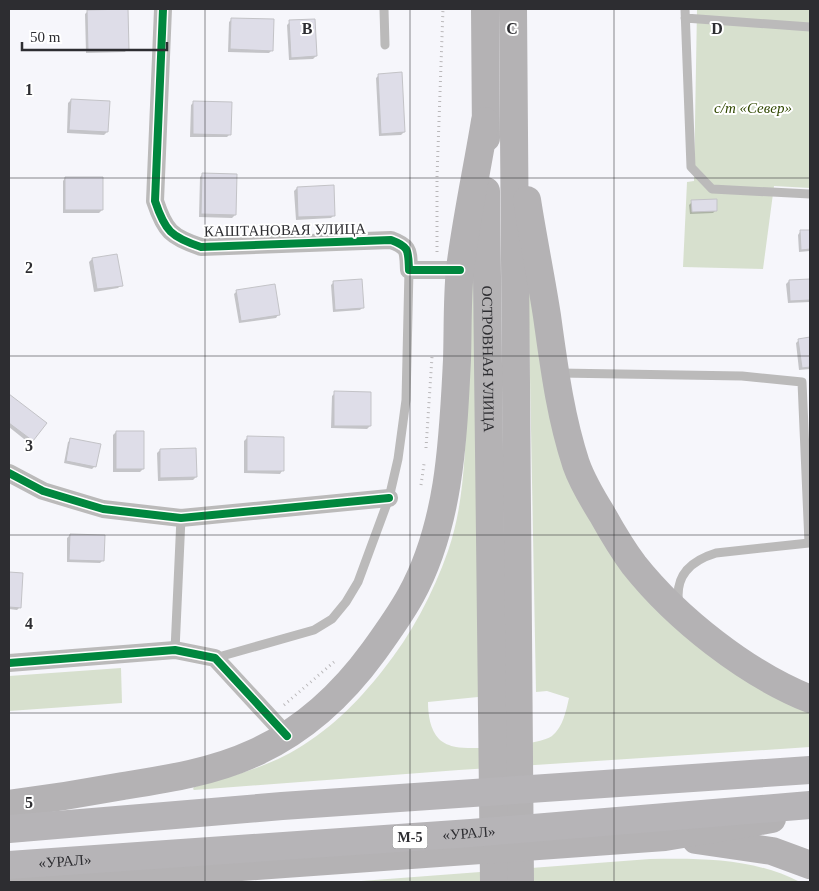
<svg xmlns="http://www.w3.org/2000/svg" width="819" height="891" font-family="'Times New Roman',serif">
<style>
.green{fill:#d7e0ce}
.shadow{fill:#0003}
.building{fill:#dedde8;stroke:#c3c3c7}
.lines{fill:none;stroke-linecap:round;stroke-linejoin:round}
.path{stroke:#bab8ba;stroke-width:3;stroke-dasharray:1 4;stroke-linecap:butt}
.service{stroke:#bbbaba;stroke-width:9}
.minor{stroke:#bbbaba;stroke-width:18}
.primary{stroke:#b4b2b4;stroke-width:28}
.trunk{stroke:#b6b4b7;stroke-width:28}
.cycleway-casing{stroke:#fff;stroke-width:11}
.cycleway{stroke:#00873e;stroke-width:8}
.grid{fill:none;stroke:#2d2d31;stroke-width:1;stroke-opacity:0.55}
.labels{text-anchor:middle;stroke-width:4;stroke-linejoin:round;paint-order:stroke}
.shield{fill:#fff;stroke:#6c6c6f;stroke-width:1}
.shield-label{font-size:14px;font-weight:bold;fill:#2d2d31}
.park-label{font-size:15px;font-style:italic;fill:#304800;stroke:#fff}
.street-label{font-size:15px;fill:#2d2d31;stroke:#fff}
.grid-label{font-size:16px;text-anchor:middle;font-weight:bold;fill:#2d2d31;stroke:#fff;stroke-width:4;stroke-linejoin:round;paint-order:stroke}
</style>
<rect width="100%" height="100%" fill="#f6f6fb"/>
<!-- green -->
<path class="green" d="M 697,9 L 810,9 L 810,188 L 774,186 L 763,269 L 683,267 L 687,182 L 694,181 Z
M 527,218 L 595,523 L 810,710 L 810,747 L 459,770 L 194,790 L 193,789 L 194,787 C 228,777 258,770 290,753 C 328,732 357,703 383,670 C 411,635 433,594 448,551 C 464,505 465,454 467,405 C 469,356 471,307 473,258 L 480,683 L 478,685 L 478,697 L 428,702 C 428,714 430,730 439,739 C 443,743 450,746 456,747 C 473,750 538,746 552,736 C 563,727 566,711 569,698 L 547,691 L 536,692 Z
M 121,668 L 122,703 L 9,711 L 9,676 Z
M 650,859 C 702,858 753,858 800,882 L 348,882 Z"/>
<!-- shadow -->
<path class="shadow" d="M 88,11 L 127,49 L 125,52 L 86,53 L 85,14 Z
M 232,19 L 272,50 L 269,53 L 228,52 L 229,22 Z
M 290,22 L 316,56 L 313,59 L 289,60 L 287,25 Z
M 379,75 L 404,132 L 401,135 L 379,136 L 376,78 Z
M 71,100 L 107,132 L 104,135 L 67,133 L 68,103 Z
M 194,102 L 230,134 L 227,137 L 190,137 L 191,105 Z
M 203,174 L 235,215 L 232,218 L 199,217 L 200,177 Z
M 65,178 L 102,210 L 99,213 L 63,213 L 63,181 Z
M 297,188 L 334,215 L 331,218 L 296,220 L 294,191 Z
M 692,202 L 716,210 L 713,213 L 690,214 L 689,205 Z
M 810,231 L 810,251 L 799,252 L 798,235 L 800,232 Z
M 92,259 L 121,285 L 118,288 L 94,292 L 89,262 Z
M 810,280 L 810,302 L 788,303 L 786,284 L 789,281 Z
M 334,282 L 363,307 L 360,310 L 333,312 L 331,285 Z
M 237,291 L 278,315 L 276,318 L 239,323 L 234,294 Z
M 810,339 L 810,369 L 799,370 L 796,343 L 799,340 Z
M 335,393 L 370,426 L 367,429 L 331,428 L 332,396 Z
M 9,396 L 45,423 L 29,443 L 9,427 Z
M 116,432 L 143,469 L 140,472 L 113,472 L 113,435 Z
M 247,438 L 282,471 L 280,474 L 244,473 L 244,441 Z
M 71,440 L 95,466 L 92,469 L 64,463 L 68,442 Z
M 160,450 L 196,477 L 193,480 L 158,481 L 157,453 Z
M 70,535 L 103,560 L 100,563 L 67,562 L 67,538 Z
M 9,574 L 22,575 L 20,607 L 17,610 L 9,609 Z"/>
<!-- building -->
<path class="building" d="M 128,9 L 129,50 L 88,51 L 87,10 Z
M 231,18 L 274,19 L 273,51 L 230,49 Z
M 315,19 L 317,56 L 291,58 L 289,20 Z
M 402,72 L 405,132 L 381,134 L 378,74 Z
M 71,99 L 110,101 L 108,132 L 69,130 Z
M 193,101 L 232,102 L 231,135 L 193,134 Z
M 202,173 L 237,174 L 236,215 L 201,214 Z
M 65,177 L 103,177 L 103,210 L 65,210 Z
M 334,185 L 335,216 L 298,217 L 297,187 Z
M 717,199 L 717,211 L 692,212 L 691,200 Z
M 800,230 L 810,230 L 810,249 L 801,250 Z
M 117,254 L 123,286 L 97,289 L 92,258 Z
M 362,279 L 364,308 L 335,310 L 333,281 Z
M 810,279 L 810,300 L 790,301 L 789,280 Z
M 275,284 L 280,315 L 241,321 L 236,290 Z
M 810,337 L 810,367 L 802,368 L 798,339 Z
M 334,391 L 371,392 L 371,426 L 334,426 Z
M 9,394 L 47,423 L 33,441 L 9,423 Z
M 116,431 L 144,431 L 144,469 L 116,469 Z
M 247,436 L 284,437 L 284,471 L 247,471 Z
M 70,438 L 101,444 L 96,467 L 66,461 Z
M 196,448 L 197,477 L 160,478 L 160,449 Z
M 70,534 L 105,535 L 104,561 L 69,560 Z
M 9,572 L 23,573 L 21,608 L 9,607 Z"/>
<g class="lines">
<!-- path -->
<path class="path" d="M 437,252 L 437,177 L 443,9
M 426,448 L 432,357
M 421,485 L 424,464
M 284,705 L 334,662"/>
<!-- service -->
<path class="service" d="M 384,9 L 385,45
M 685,9 L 691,167 L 712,189 L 810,194
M 685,18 L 810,27
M 559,373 L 742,376 L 802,382 L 809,543 L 716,553 C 690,561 674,576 679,605
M 175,650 L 181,518
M 215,658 L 314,630 L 332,619 L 346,602 L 358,582 L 389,498 L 398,459 L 406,400 L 409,270"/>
<!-- minor -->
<path class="minor" d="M 163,9 L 155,201 C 165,231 171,237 201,247 L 391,240 C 410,247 408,251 409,270 L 460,270
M 9,473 L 43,491 L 103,509 L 181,518 L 389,498
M 9,663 L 175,650 L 215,658 L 287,736"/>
<!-- primary -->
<g class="primary">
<path d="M 485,9 L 486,138"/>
<path d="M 513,9 L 520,882"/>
<path id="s1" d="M 486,191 L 494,882"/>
<path d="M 527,200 C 533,239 541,277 547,316 C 554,366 560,415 576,464 C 582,481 592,498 602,514 C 612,532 622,549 634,565 C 677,619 747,674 810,699"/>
<path d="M 9,804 C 47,799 85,793 123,786 C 167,779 213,772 254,753 C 303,731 342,695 374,651 C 387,633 400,615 411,595 C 450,524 453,439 457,360 C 458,330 457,299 460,269 C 466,220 477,170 485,121"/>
<path d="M 696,840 L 772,851 L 810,865"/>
<path d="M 9,877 L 87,878 L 665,837 L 772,819"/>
</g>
<!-- trunk -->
<g class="trunk">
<path d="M 9,829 L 282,806 L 810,770"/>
<path id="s2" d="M 9,865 L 471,833 L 810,805"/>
</g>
<!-- cycleway casing -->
<g class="cycleway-casing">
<path id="cycleway" d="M 163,9 L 155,201 C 165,231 171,237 201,247 L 391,240 C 410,247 408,251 409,270 L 460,270
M 9,473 L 43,491 L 103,509 L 181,518 L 389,498
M 9,663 L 175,650 L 215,658 L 287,736"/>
</g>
<!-- cycleway -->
<use href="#cycleway" class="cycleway"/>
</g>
<!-- grid -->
<path class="grid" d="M 205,9 L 205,882M 410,9 L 410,882M 614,9 L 614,882M 9,178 L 810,178M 9,356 L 810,356M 9,535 L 810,535M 9,713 L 810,713"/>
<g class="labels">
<!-- shield labels -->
<rect class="shield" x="392.5" y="825.5" width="35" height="23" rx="4"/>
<g class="shield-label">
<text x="410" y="842">М-5</text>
</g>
<!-- park labels -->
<g class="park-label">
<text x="753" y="113">с/т «Север»</text>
</g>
<!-- street labels -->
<g class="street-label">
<text transform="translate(285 230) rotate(-1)" y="5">КАШТАНОВАЯ УЛИЦА</text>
<text dy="5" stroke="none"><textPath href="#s1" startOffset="168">ОСТРОВНАЯ УЛИЦА</textPath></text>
<text dy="5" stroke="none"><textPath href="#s2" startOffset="461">«УРАЛ»</textPath></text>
<text dy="5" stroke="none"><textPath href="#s2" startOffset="56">«УРАЛ»</textPath></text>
</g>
</g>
<g class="grid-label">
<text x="307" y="34">B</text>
<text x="512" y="34">C</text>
<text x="717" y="34">D</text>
<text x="29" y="95">1</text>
<text x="29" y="273">2</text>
<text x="29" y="451">3</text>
<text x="29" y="629">4</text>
<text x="29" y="808">5</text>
</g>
<!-- border -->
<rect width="819" height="891" fill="none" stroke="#2d2d31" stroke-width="20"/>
<!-- scale -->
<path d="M22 42v8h145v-8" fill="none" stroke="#2d2d31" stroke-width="2.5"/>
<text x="30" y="42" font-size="15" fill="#2d2d31" stroke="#ffffff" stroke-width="4" paint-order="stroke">50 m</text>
</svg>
